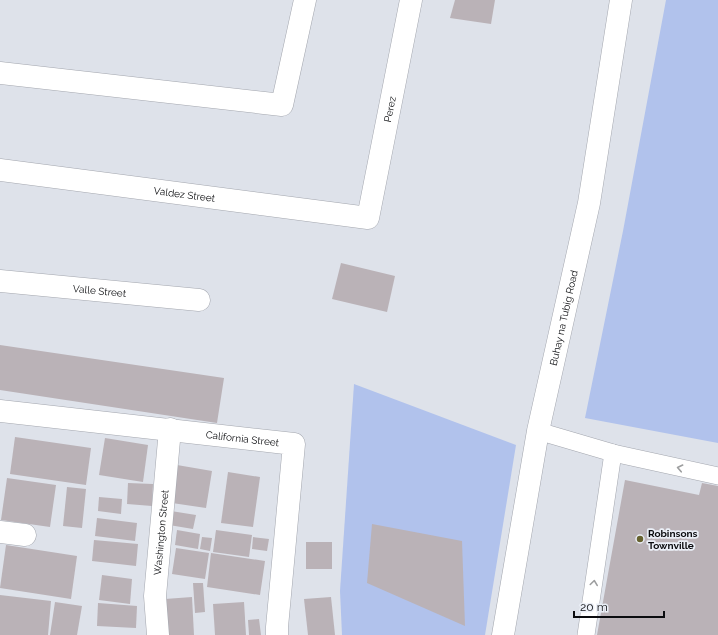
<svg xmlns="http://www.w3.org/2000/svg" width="718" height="635" viewBox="0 0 718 635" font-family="Raleway,sans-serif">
	<rect width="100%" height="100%" fill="#dee2ea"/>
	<g fill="#b1c2ec">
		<path d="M666 0H718V443L585 418 623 231Z"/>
		<path d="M354 384 516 445 485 635H342L340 591Z"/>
	</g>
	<g fill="#bab2b7">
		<path d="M455 0H495L491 24 450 18Z"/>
		<path d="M341 263 395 276 387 312 332 299Z"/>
		<path d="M0 345 224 378 217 423 0 390Z"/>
		<path d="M15 437 91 448 86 485 10 474Z"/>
		<path d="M105 438 148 445 143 482 99 475Z"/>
		<path d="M177 465 212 471 206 508 172 503Z"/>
		<path d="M228 472 260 477 253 527 221 523Z"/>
		<path d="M7 478 56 485 50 527 1 520Z"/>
		<path d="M625 480 699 495 702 483 718 486V635H597Z"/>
		<path d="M128 483 153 484 152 506 127 504Z"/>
		<path d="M67 487 86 489 82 528 63 526Z"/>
		<path d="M99 497 122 499 121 514 98 511Z"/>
		<path d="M171 511 196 515 193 529 169 525Z"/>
		<path d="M97 518 137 523 135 541 95 536Z"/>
		<path d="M372 524 462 541 465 626 367 583Z"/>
		<path d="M177 530 200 534 198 549 175 545Z"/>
		<path d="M216 530 252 535 249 557 213 552Z"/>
		<path d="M202 537 212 538 210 551 200 549Z"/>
		<path d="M253 537 269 539 267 551 252 549Z"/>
		<path d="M94 540 138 544 136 566 92 561Z"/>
		<rect x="306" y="542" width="26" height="27"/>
		<path d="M6 545 77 556 71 599 0 588Z"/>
		<path d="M176 548 209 553 205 579 172 574Z"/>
		<path d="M211 553 265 561 260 595 207 587Z"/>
		<path d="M102 575 132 579 130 604 99 600Z"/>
		<path d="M193 583H203L205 612 195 613Z"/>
		<path d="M0 595 51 601 48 635H0Z"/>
		<path d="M192 597 194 635H168L165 599Z"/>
		<path d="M331 597 335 635H308L304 599Z"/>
		<path d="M55 602 82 606 77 635H50Z"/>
		<path d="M244 602 246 635H215L213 604Z"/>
		<path d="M98 603 137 606 136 628 97 626Z"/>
		<path d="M259 619 261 635H249L248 620Z"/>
	</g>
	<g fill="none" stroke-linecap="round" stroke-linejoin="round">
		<g stroke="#a3a6ae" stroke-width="18">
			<g id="lane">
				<path d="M538 431 613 453 718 476"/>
				<path d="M586 635 613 453"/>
			</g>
		</g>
		<g stroke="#a3a6ae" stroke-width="23">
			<g id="street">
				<path d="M0 73 282 105 305 0"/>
				<path id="s1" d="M0 170 368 218 411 0"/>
				<path id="s2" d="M0 281 199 300"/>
				<path id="s3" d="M0 411 294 444 277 627V635"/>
				<path d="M0 532 25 535"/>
				<path id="s4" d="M158 635 155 596 170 429"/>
			</g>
		</g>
		<g stroke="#a3a6ae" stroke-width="23">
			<g id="secondary">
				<path id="s5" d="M503 635 538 431 589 203 621 0"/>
			</g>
		</g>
		<use href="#lane" stroke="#fff" stroke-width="17"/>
		<use href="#street" stroke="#fff" stroke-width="22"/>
		<use href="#secondary" stroke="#fff" stroke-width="22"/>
	</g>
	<defs><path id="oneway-chevron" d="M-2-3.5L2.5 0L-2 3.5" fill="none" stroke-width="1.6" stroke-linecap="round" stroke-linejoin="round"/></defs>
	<g stroke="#9d9e9f">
		<use href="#oneway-chevron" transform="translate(680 468) rotate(-168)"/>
		<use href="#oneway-chevron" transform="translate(594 583) rotate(-82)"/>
	</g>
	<circle fill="#67622f" stroke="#ebeff7" stroke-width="1.5" cx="640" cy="539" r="4"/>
	<g text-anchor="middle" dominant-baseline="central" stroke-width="3.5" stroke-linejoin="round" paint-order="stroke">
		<g font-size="10" fill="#0b0c0f" stroke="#ebeff7">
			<text stroke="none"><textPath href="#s1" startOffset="482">Perez</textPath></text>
			<text stroke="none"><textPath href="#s1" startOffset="186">Valdez Street</textPath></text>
			<text stroke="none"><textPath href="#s2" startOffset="100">Valle Street</textPath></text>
			<text stroke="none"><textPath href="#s5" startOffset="323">Buhay na Tubig Road</textPath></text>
			<text stroke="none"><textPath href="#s3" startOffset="244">California Street</textPath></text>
			<text stroke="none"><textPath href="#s4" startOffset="103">Washington Street</textPath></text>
		</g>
		<g font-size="10" font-weight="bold" fill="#0b0c0f" stroke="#ebeff7" text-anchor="start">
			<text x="648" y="533">Robinsons<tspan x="648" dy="12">Townville</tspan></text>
		</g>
	</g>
	<path d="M574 611v6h90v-6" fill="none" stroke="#0b0c0f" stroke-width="2"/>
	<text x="580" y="611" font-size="12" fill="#0b0c0f" stroke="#ebeff7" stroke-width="3" paint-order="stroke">20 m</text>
</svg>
